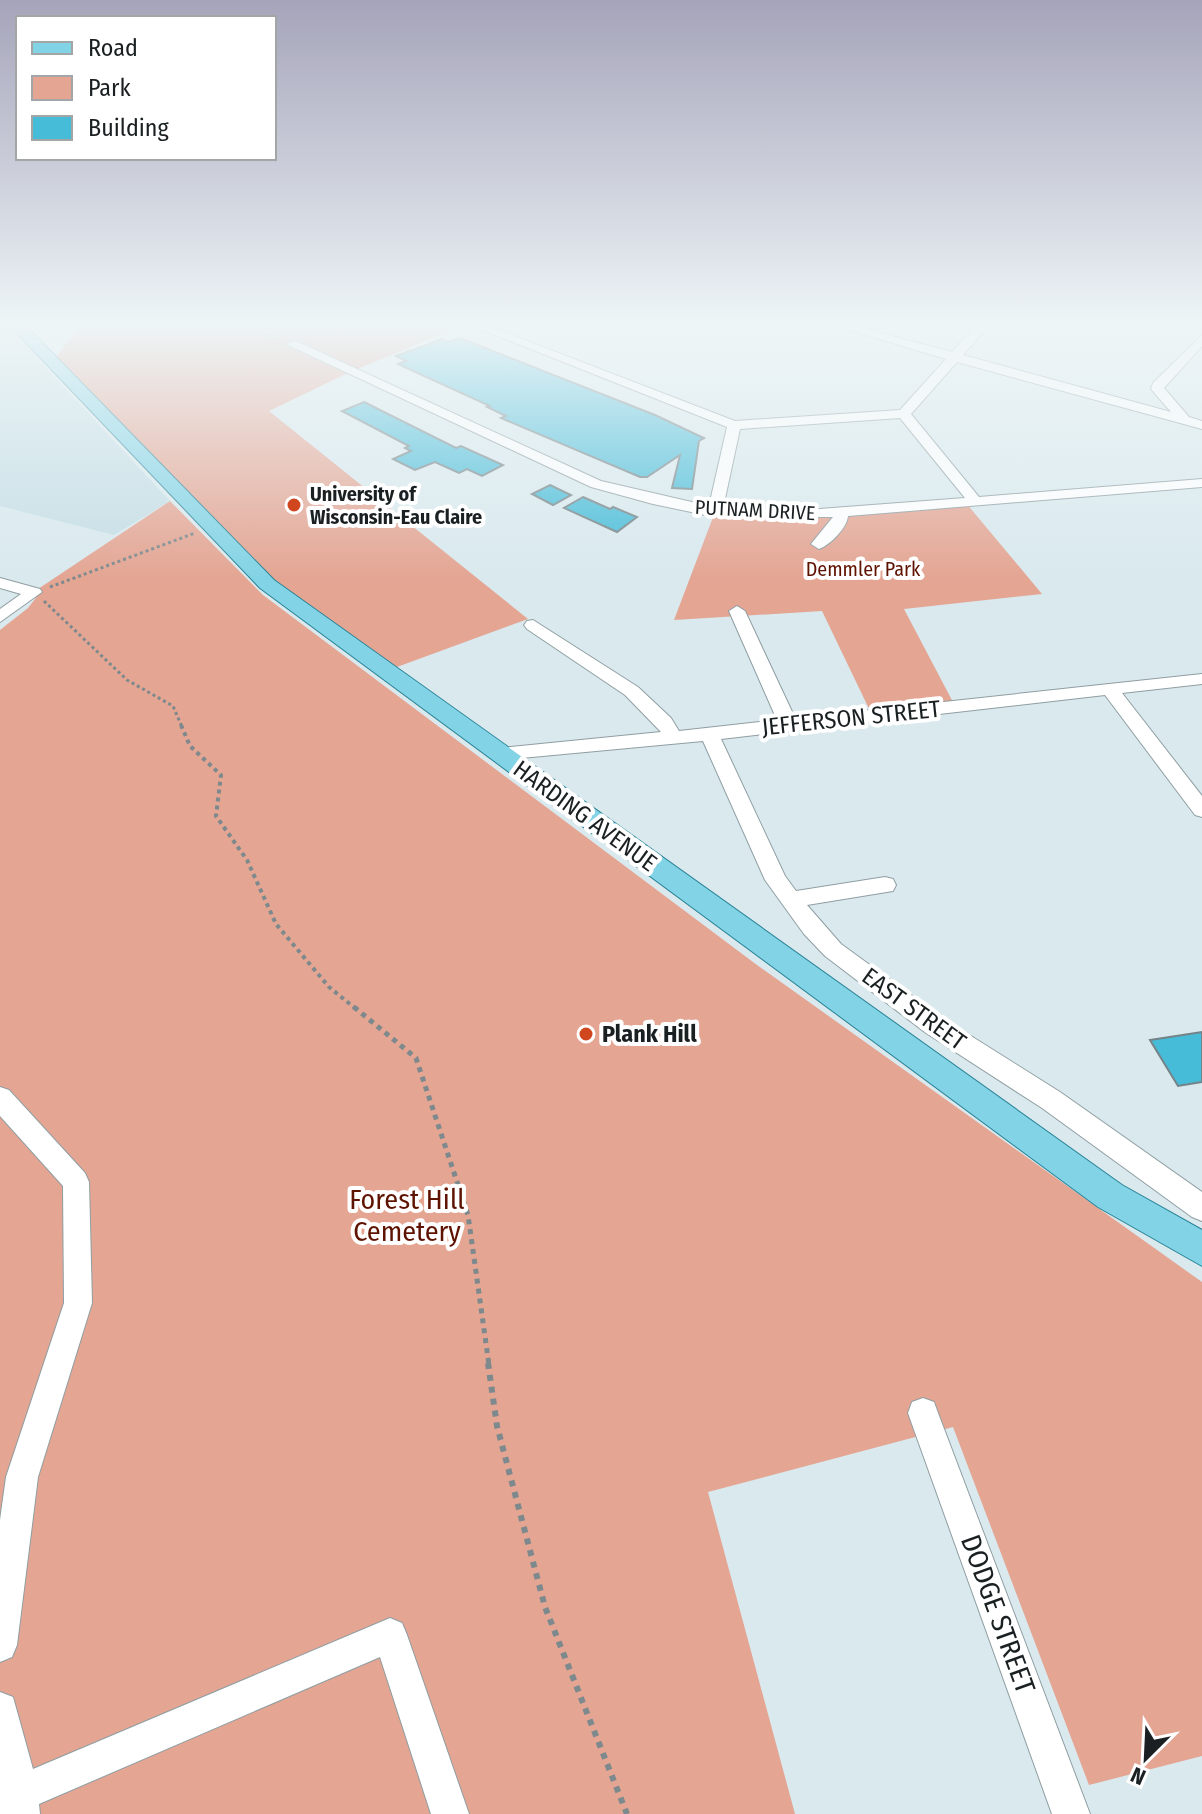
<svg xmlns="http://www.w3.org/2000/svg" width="1202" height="1814" viewBox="0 0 1202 1814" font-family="'Fira Sans Condensed',sans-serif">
	<rect width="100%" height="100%" fill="#d9e9ee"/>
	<path fill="#c5dee5" d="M0 325H6L170 501 114 535 0 506Z"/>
	<g fill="#e4a593">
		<path d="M81 325H464L350 372 269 411 528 619 386 671 267 584 53 361Z"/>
		<path d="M170 501 263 595 757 965 1202 1282V1756L1089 1785 953 1427 708 1492 795 1814H0V630L28 608 39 594 38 589Z"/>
		<path d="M966 503 1042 594 904 609 955 706 872 715 822 611 674 620 715 512 806 515Z"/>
	</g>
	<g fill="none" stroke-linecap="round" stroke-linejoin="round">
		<path stroke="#e08b74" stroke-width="4" d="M338 325 339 332"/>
	</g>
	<g fill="#47bcd8" stroke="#748387" stroke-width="2">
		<path d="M460 338 655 415 704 438 699 441 692 489 672 488 680 455 647 477H640L501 418 506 416 487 407 490 406 398 364 406 361 396 356 442 339 449 342Z"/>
		<path d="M364 402 456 448 461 446 503 465 482 476 467 469 459 473 435 462 415 470 393 459 411 451 405 448 409 446 342 411Z"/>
		<path d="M550 485 571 495 553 505 532 494Z"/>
		<path d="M583 497 610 509 613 507 637 517 617 532 564 508Z"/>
		<path d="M1202 1032V1082L1178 1086 1150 1040Z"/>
	</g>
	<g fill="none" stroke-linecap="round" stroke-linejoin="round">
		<g stroke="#8f9ea2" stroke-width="2">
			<g id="minor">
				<path d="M470 325H486L735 421 900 410 946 359 832 325H850L952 352 977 325H989L963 355 1171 412 1151 389 1153 383 1202 335V346L1164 388 1189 417 1202 421V429L957 362 911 414 979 497 1202 479V487L848 516C847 528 830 545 819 549L811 544 833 517H715L653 504 591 487 286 344 296 341 601 481 709 506 727 427ZM900 418 965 498 806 510 723 508 740 429Z"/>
				<path d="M0 578 40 589 42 592 0 622V609L21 594 0 588Z"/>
				<path d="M737 606 745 611 795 718 1202 674V684L1122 693 1202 796V817L1195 815 1105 695 721 739 785 876 796 891 885 877 893 879 896 885 893 891 807 905 841 944 944 1019 1060 1092 1202 1192V1221L1192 1217 1042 1108 926 1033 825 956 804 934 765 880 703 741 500 760 490 754 500 748 661 732 625 695 527 629 524 625 527 621 533 620 638 687 671 718 679 731 777 720 729 611Z"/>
				<path d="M0 1087 9 1090 85 1173 89 1182 92 1303 38 1477 17 1645 12 1657 0 1662V1520L6 1477 64 1303 63 1186 0 1116Z"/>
				<path d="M923 1398 934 1402 938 1413 1090 1814H1052L908 1413 912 1402Z"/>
				<path d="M390 1618 402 1623 407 1635 469 1814H431L380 1657 39 1804 40 1814H0V1692L13 1697 33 1769Z"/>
			</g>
		</g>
		<g stroke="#288295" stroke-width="2">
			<path id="major" d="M9 325H25L274 580 1122 1185 1202 1230V1266L1098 1207 260 588Z"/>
		</g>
		<path stroke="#7d898c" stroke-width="2" stroke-dasharray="2 2" stroke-linecap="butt" d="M254 325 258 331 279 339"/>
		<g stroke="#7d898c" stroke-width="3" stroke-dasharray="3 3" stroke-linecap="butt">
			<path d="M50 587 195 533"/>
			<path d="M44 601 127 680 173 706 182 727"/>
		</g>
		<path stroke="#7d898c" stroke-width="4" stroke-dasharray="4 4" stroke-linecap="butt" d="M181 725 190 746 221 775 216 816 247 860 276 924 329 987 356 1009"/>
		<path stroke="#7d898c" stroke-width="5" stroke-dasharray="5 5" stroke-linecap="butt" d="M354 1007 416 1058 468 1215 489 1365"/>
		<path stroke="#7d898c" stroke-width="6" stroke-dasharray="6 6" stroke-linecap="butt" d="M488 1363 497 1426 545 1607 627 1814"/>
		<use href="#minor" fill="#fff" fill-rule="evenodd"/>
		<use href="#major" fill="#82d3e5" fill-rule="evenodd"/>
	</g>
	<linearGradient id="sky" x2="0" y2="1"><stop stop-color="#a5a4ba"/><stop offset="0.56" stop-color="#eef5f7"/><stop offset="1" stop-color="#eef5f7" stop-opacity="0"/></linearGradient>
	<rect width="1202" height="579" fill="url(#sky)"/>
	<g fill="#d0471f" stroke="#fff" stroke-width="3">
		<circle cx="294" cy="505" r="8"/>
		<circle cx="586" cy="1034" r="8"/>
	</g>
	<g text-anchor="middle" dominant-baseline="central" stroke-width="8" stroke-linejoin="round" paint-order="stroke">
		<g font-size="20" font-weight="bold" fill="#1a2022" stroke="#fff" text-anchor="start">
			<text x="310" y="494">University of<tspan x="310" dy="23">Wisconsin-Eau Claire</tspan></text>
		</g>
		<g font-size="20" fill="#1a2022" stroke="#fff">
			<text transform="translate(755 510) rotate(3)">PUTNAM DRIVE</text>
		</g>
		<g font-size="20" fill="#5e1200" stroke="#fff">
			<text x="863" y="569">Demmler Park</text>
		</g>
		<g font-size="24" fill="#1a2022" stroke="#fff">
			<text transform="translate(851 718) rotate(-6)">JEFFERSON STREET</text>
			<text transform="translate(585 816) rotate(36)">HARDING AVENUE</text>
			<text transform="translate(914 1009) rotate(36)">EAST STREET</text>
		</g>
		<g font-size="24" font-weight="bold" fill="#1a2022" stroke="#fff" text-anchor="start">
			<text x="602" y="1034">Plank Hill</text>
		</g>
		<g font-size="28" fill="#5e1200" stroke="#fff">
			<text x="407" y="1199">Forest Hill<tspan x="407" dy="32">Cemetery</tspan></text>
		</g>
		<g font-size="28" fill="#1a2022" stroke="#fff">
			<text transform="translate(998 1614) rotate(70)">DODGE STREET</text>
		</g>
	</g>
	<rect x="16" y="16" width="260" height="144" fill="#ffffff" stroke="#a3a6a7" stroke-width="2"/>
	<rect x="32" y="42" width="40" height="12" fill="#82d3e5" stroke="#a3a6a7" stroke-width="2"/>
	<text x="88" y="56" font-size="24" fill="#1a2022">Road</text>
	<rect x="32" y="76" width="40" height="24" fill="#e4a593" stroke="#a3a6a7" stroke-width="2"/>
	<text x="88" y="96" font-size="24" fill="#1a2022">Park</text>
	<rect x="32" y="116" width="40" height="24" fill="#47bcd8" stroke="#a3a6a7" stroke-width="2"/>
	<text x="88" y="136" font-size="24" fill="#1a2022">Building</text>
	<g transform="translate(1146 1758) rotate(204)" stroke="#ffffff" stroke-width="6" paint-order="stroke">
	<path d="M0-6L14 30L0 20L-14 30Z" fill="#1a2022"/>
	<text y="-12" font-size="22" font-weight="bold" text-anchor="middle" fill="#1a2022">N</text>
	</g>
</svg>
